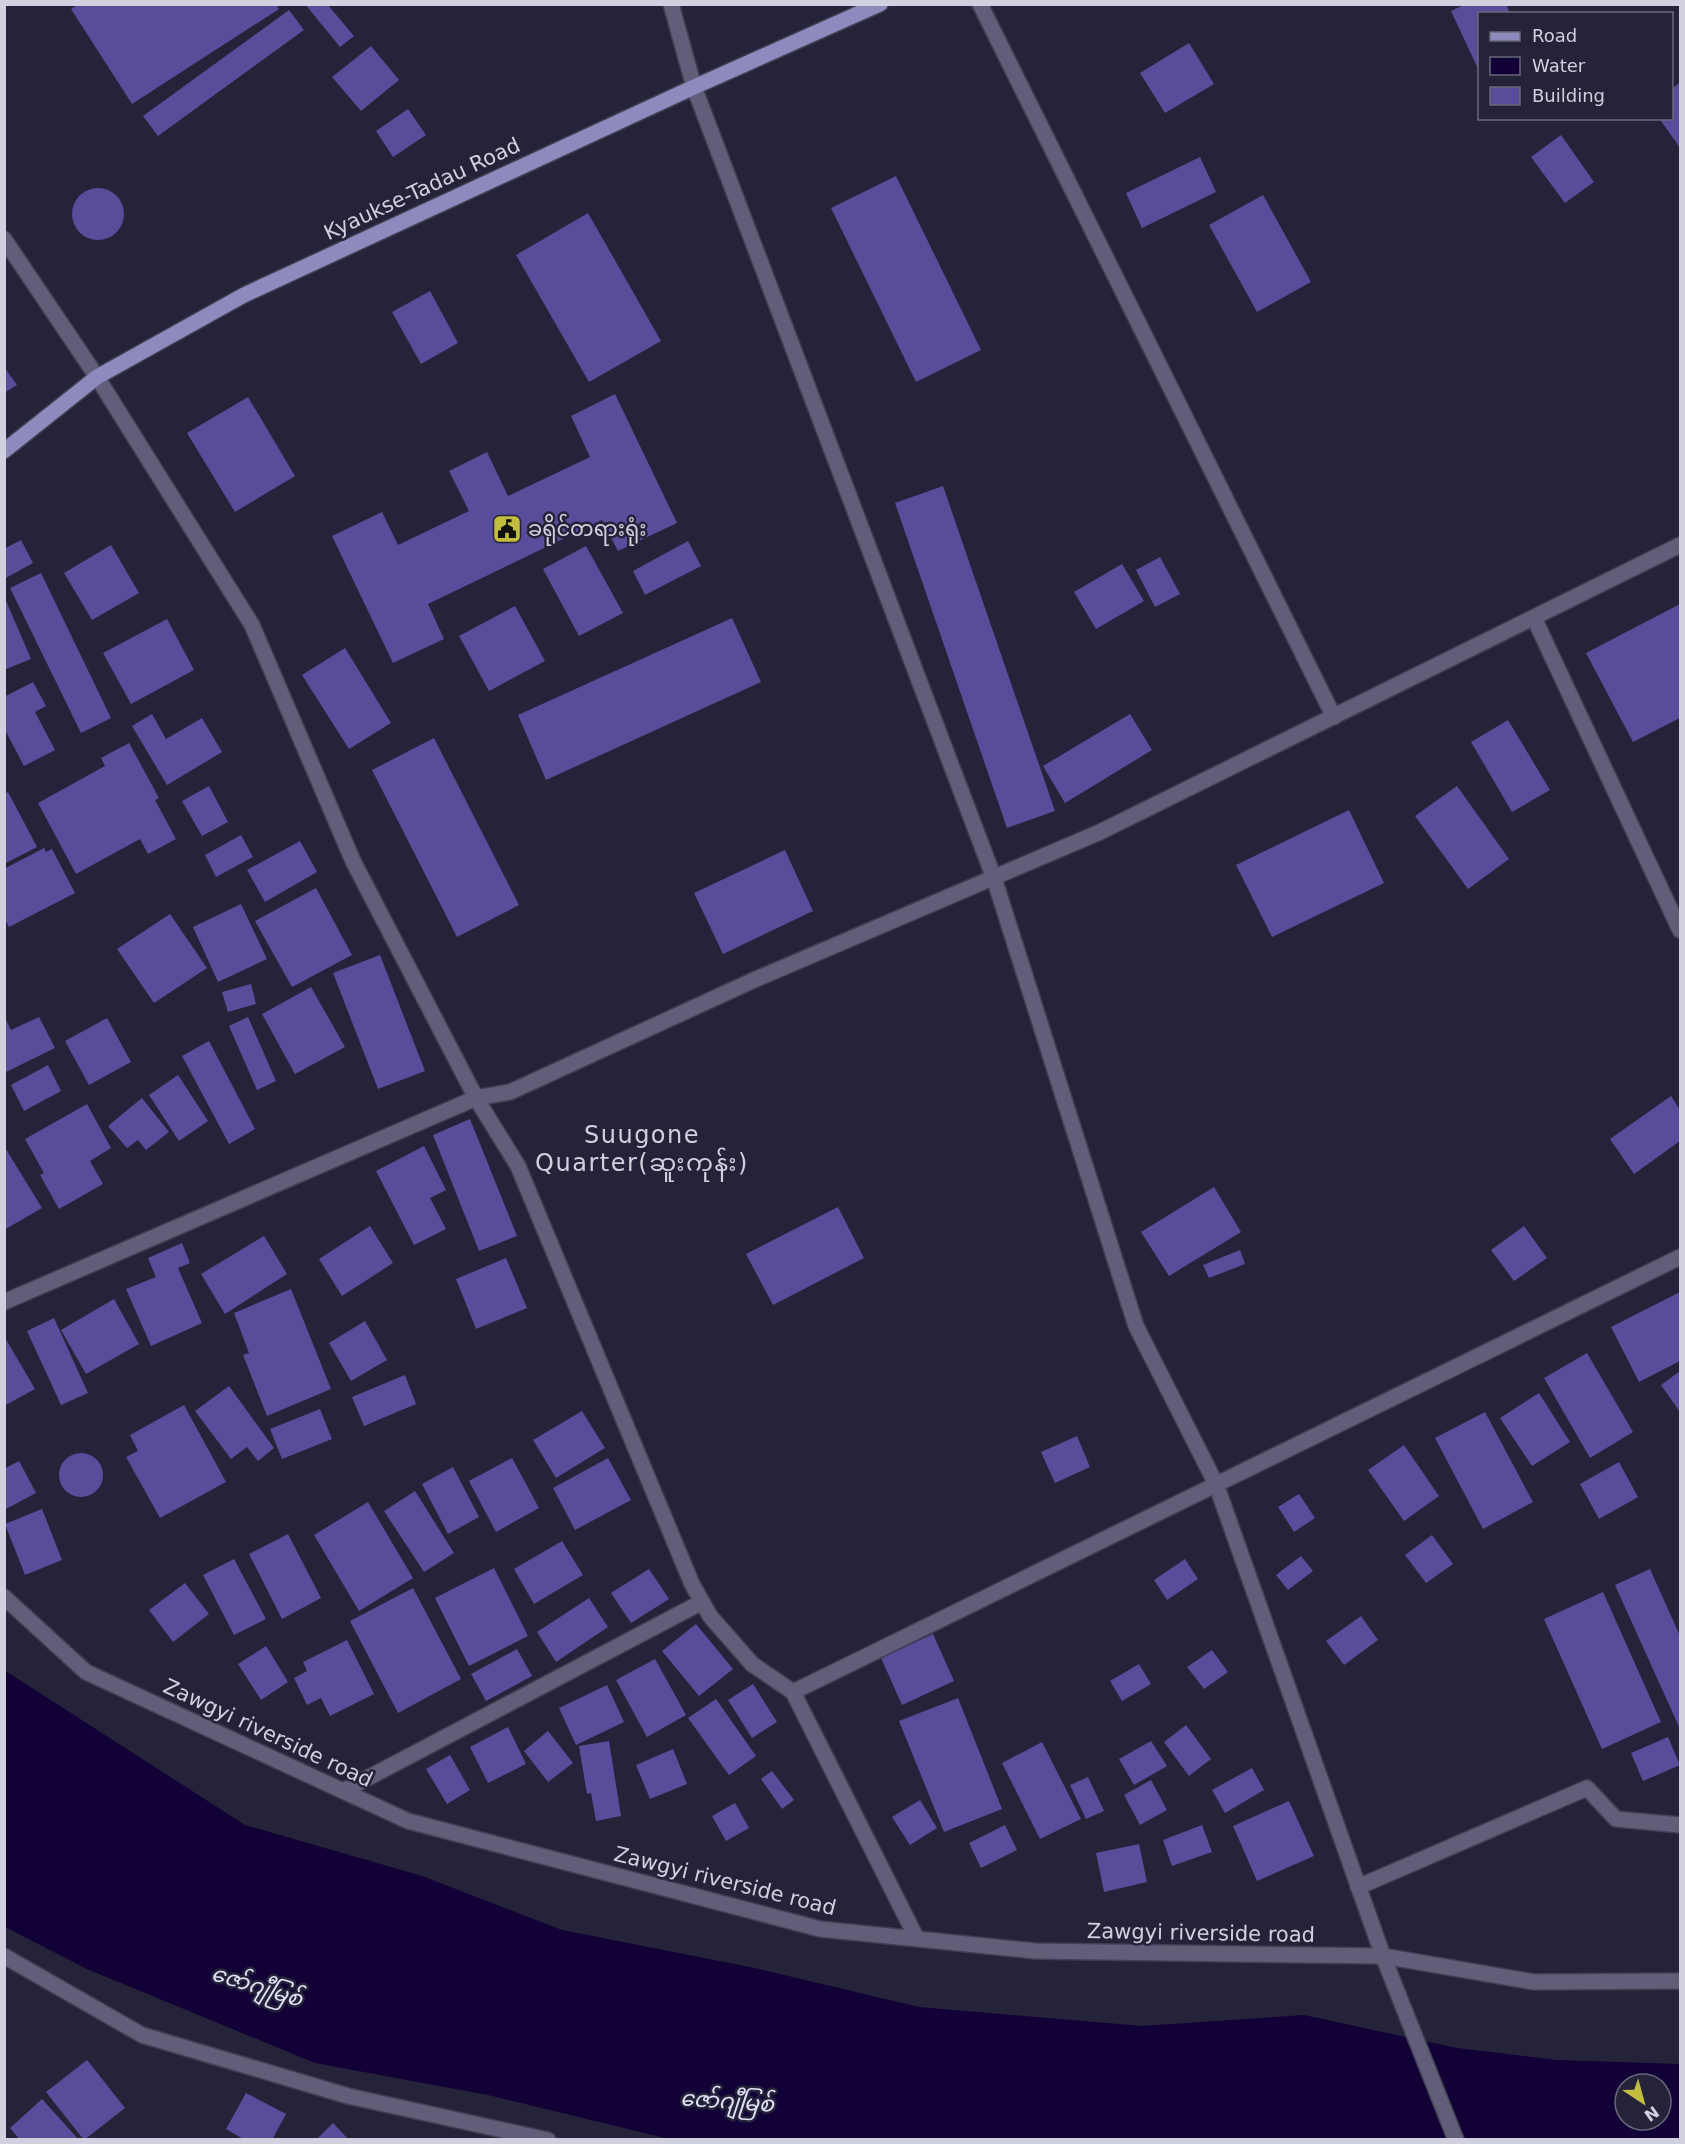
<svg xmlns="http://www.w3.org/2000/svg" width="1685" height="2144" viewBox="0 0 1685 2144" font-family="'DejaVu Sans','Noto Sans Myanmar',sans-serif">
	<rect width="100%" height="100%" fill="#252339"/>
	<path fill="#110137" fill-rule="evenodd" d="M4 1670 245 1825 422 1876 562 1930 755 1968 919 2007 1142 2026 1304 2015 1457 2048 1557 2060 1680 2064V2139L673 2140 488 2095 315 2063 87 1969 5 1927ZM1625 2084H1661V2120H1625Z"/>
	<g fill="#574d9a">
		<path d="M79 4H276L279 9 132 104 71 9Z"/>
		<path d="M305 4H327L354 36 340 47Z"/>
		<path d="M1466 4H1506L1510 14H1480V73L1451 11Z"/>
		<path d="M289 10 304 30 158 136 143 116Z"/>
		<path d="M1189 43 1214 84 1165 113 1140 73Z"/>
		<path d="M371 46 399 80 361 111 332 77Z"/>
		<path d="M1680 82V148L1659 118H1672V89Z"/>
		<path d="M408 109 426 135 393 157 376 131Z"/>
		<path d="M1561 135 1594 182 1565 203 1531 157Z"/>
		<path d="M1200 157 1216 192 1142 228 1126 193Z"/>
		<path d="M896 176 981 350 916 382 831 208Z"/>
		<circle cx="98" cy="214" r="26"/>
		<path d="M1263 195 1311 282 1257 312 1209 225Z"/>
		<path d="M588 213 661 341 589 382 516 255Z"/>
		<path d="M430 291 458 343 421 364 392 312Z"/>
		<path d="M4 367 17 385 4 393Z"/>
		<path d="M615 394 677 523 618 551 602 520 428 604 444 639 393 663 332 536 382 512 398 545 469 511 449 471 487 452 508 496 590 457 571 416Z"/>
		<path d="M248 397 295 476 235 512 187 433Z"/>
		<path d="M943 486 1055 811 1007 828 895 503Z"/>
		<path d="M21 540 33 563 4 579V549Z"/>
		<path d="M688 541 701 566 645 595 633 571Z"/>
		<path d="M111 545 139 593 92 620 64 573Z"/>
		<path d="M586 546 623 613 579 636 543 569Z"/>
		<path d="M1160 557 1180 594 1155 607 1136 570Z"/>
		<path d="M1122 564 1144 601 1096 629 1074 592Z"/>
		<path d="M41 573 111 718 81 733 10 588Z"/>
		<path d="M4 596 31 659 4 670Z"/>
		<path d="M1680 604V718L1633 742 1586 653Z"/>
		<path d="M515 606 545 661 489 691 459 636Z"/>
		<path d="M732 618 761 682 546 780 518 715Z"/>
		<path d="M167 619 194 670 131 704 103 653Z"/>
		<path d="M345 648 391 723 349 749 302 675Z"/>
		<path d="M33 682 46 706 35 712 55 750 24 766 4 728V697Z"/>
		<path d="M152 714 166 739 202 718 222 752 167 785 132 726Z"/>
		<path d="M1130 714 1152 750 1065 803 1043 766Z"/>
		<path d="M1508 720 1550 790 1512 812 1471 742Z"/>
		<path d="M434 738 519 905 457 937 372 770Z"/>
		<path d="M129 743 159 798 155 800 176 839 148 854 140 839 76 874 38 803 105 766 101 758Z"/>
		<path d="M209 786 228 822 202 836 182 801Z"/>
		<path d="M1457 786 1509 859 1468 889 1415 816Z"/>
		<path d="M8 792 37 847 4 864V794Z"/>
		<path d="M1349 810 1384 883 1272 937 1236 865Z"/>
		<path d="M241 835 253 857 216 877 205 855Z"/>
		<path d="M300 841 317 872 265 902 247 870Z"/>
		<path d="M44 848 46 852 52 849 75 893 9 927 4 917V869Z"/>
		<path d="M785 850 813 911 723 954 694 893Z"/>
		<path d="M316 888 352 955 292 987 255 921Z"/>
		<path d="M241 904 267 959 218 982 193 927Z"/>
		<path d="M170 914 207 968 154 1003 117 949Z"/>
		<path d="M380 955 425 1071 378 1089 333 973Z"/>
		<path d="M251 984 256 1004 228 1012 222 992Z"/>
		<path d="M311 987 345 1047 295 1074 262 1014Z"/>
		<path d="M4 1016 11 1030 39 1017 55 1048 4 1073Z"/>
		<path d="M248 1017 276 1081 257 1090 229 1026Z"/>
		<path d="M107 1018 131 1062 89 1085 65 1041Z"/>
		<path d="M209 1041 255 1129 229 1144 182 1056Z"/>
		<path d="M48 1065 61 1091 24 1111 11 1085Z"/>
		<path d="M178 1075 208 1121 179 1141 149 1095Z"/>
		<path d="M1671 1096 1680 1110V1141L1634 1174 1610 1139Z"/>
		<path d="M142 1098 169 1132 146 1150 138 1140 127 1148 108 1126Z"/>
		<path d="M87 1104 111 1148 90 1161 103 1184 59 1209 40 1175 44 1173 25 1139Z"/>
		<path d="M470 1119 517 1236 479 1251 433 1135Z"/>
		<path d="M4 1146 42 1208 4 1230Z"/>
		<path d="M424 1146 446 1190 430 1198 446 1229 414 1245 376 1171Z"/>
		<path d="M1214 1187 1241 1232 1169 1276 1141 1232Z"/>
		<path d="M838 1207 864 1258 773 1305 746 1254Z"/>
		<path d="M370 1226 393 1263 342 1296 319 1259Z"/>
		<path d="M1524 1226 1547 1258 1514 1281 1491 1250Z"/>
		<path d="M264 1236 287 1274 225 1314 201 1274Z"/>
		<path d="M182 1243 190 1263 178 1268 202 1323 151 1346 126 1289 156 1277 148 1258Z"/>
		<path d="M1240 1250 1245 1264 1209 1278 1203 1265Z"/>
		<path d="M506 1258 527 1308 476 1329 456 1279Z"/>
		<path d="M291 1289 331 1389 267 1416 243 1355 249 1353 234 1313Z"/>
		<path d="M1680 1292V1361L1639 1382 1611 1327Z"/>
		<path d="M114 1299 139 1344 86 1374 61 1330Z"/>
		<path d="M54 1318 88 1393 61 1405 27 1331Z"/>
		<path d="M365 1321 387 1360 351 1381 329 1343Z"/>
		<path d="M4 1336 35 1389 4 1406Z"/>
		<path d="M1587 1353 1633 1432 1590 1458 1544 1378Z"/>
		<path d="M1680 1371V1412L1661 1385Z"/>
		<path d="M405 1375 416 1404 364 1426 352 1397Z"/>
		<path d="M229 1386 274 1448 258 1461 247 1447 231 1459 195 1411Z"/>
		<path d="M1539 1393 1570 1442 1532 1466 1500 1418Z"/>
		<path d="M184 1405 226 1482 160 1518 126 1457 138 1451 130 1435Z"/>
		<path d="M320 1409 332 1439 282 1459 270 1429Z"/>
		<path d="M582 1411 605 1448 556 1478 533 1440Z"/>
		<path d="M1485 1412 1533 1502 1483 1529 1435 1438Z"/>
		<path d="M1077 1436 1090 1467 1055 1483 1041 1452Z"/>
		<path d="M1404 1445 1439 1496 1404 1521 1368 1470Z"/>
		<circle cx="81" cy="1475" r="22"/>
		<path d="M512 1458 539 1508 496 1532 469 1481Z"/>
		<path d="M608 1458 631 1500 575 1530 553 1488Z"/>
		<path d="M19 1461 36 1493 4 1510V1469Z"/>
		<path d="M1619 1462 1638 1497 1599 1519 1580 1484Z"/>
		<path d="M453 1467 479 1517 448 1534 422 1484Z"/>
		<path d="M415 1491 454 1553 424 1572 384 1511Z"/>
		<path d="M1299 1494 1315 1518 1294 1532 1278 1507Z"/>
		<path d="M368 1502 413 1578 359 1611 314 1535Z"/>
		<path d="M42 1509 62 1560 25 1575 5 1524Z"/>
		<path d="M288 1534 321 1598 282 1619 249 1554Z"/>
		<path d="M1432 1535 1453 1564 1426 1583 1405 1555Z"/>
		<path d="M562 1541 583 1575 534 1604 514 1569Z"/>
		<path d="M1301 1556 1313 1571 1288 1590 1276 1575Z"/>
		<path d="M234 1559 266 1619 234 1635 203 1575Z"/>
		<path d="M1185 1559 1198 1579 1167 1600 1154 1580Z"/>
		<path d="M494 1568 528 1636 469 1666 435 1598Z"/>
		<path d="M649 1569 669 1599 631 1623 611 1593Z"/>
		<path d="M1650 1569 1680 1636V1729L1615 1585Z"/>
		<path d="M185 1583 209 1614 173 1642 149 1610Z"/>
		<path d="M413 1588 461 1679 398 1713 350 1621Z"/>
		<path d="M1603 1592 1661 1722 1602 1749 1544 1619Z"/>
		<path d="M589 1598 608 1627 556 1662 537 1632Z"/>
		<path d="M1361 1616 1378 1640 1344 1665 1326 1641Z"/>
		<path d="M696 1624 733 1669 699 1696 662 1651Z"/>
		<path d="M933 1634 954 1681 902 1705 881 1658Z"/>
		<path d="M347 1640 374 1694 330 1716 321 1698 307 1705 294 1678 307 1671 303 1662Z"/>
		<path d="M266 1646 288 1682 261 1700 238 1664Z"/>
		<path d="M517 1649 532 1676 486 1701 471 1674Z"/>
		<path d="M1212 1650 1228 1672 1204 1689 1187 1667Z"/>
		<path d="M655 1659 686 1715 647 1737 616 1680Z"/>
		<path d="M1139 1664 1151 1684 1122 1701 1110 1681Z"/>
		<path d="M753 1684 777 1722 752 1738 728 1700Z"/>
		<path d="M607 1685 624 1722 576 1745 559 1708Z"/>
		<path d="M958 1698 1002 1809 944 1832 899 1721Z"/>
		<path d="M716 1699 756 1756 729 1775 688 1718Z"/>
		<path d="M1186 1725 1211 1759 1189 1776 1164 1742Z"/>
		<path d="M508 1727 526 1764 488 1783 470 1747Z"/>
		<path d="M548 1731 573 1763 548 1782 524 1751Z"/>
		<path d="M1668 1737 1680 1765 1643 1781 1631 1753Z"/>
		<path d="M609 1741 621 1816 596 1821 591 1793 587 1794 579 1746Z"/>
		<path d="M1151 1741 1167 1766 1134 1785 1119 1759Z"/>
		<path d="M1042 1742 1081 1819 1040 1839 1002 1763Z"/>
		<path d="M673 1749 687 1784 650 1799 636 1765Z"/>
		<path d="M450 1755 470 1790 447 1804 426 1769Z"/>
		<path d="M1252 1768 1264 1790 1225 1813 1212 1790Z"/>
		<path d="M772 1771 794 1800 782 1809 761 1779Z"/>
		<path d="M1088 1777 1104 1811 1086 1819 1070 1785Z"/>
		<path d="M1151 1780 1167 1810 1140 1825 1124 1795Z"/>
		<path d="M920 1800 937 1828 910 1845 892 1817Z"/>
		<path d="M1289 1801 1314 1856 1257 1881 1233 1826Z"/>
		<path d="M735 1803 749 1828 726 1841 712 1816Z"/>
		<path d="M1005 1825 1017 1850 981 1868 969 1843Z"/>
		<path d="M1202 1825 1212 1852 1172 1866 1163 1840Z"/>
		<path d="M1139 1844 1147 1882 1104 1892 1096 1853Z"/>
		<path d="M87 2060 125 2108 84 2140 46 2092Z"/>
		<path d="M246 2093 286 2114 272 2140H245L226 2129Z"/>
		<path d="M42 2099 79 2140H20L10 2128Z"/>
		<path d="M333 2123 349 2140H316Z"/>
	</g>
	<g fill="none" stroke-linecap="round" stroke-linejoin="round">
		<g stroke="#403f52" stroke-width="18">
			<g id="minor">
				<path d="M671 4 694 87 994 878 1136 1326 1216 1484 1383 1956 1456 2140"/>
				<path d="M980 4 1334 717"/>
				<path d="M4 239 97 377 252 625 353 861 476 1098 510 1092 754 980 1100 832 1680 545"/>
				<path d="M1534 618 1680 930"/>
				<path d="M4 1302 476 1098 518 1166 692 1584 710 1616 752 1664 793 1692"/>
				<path d="M4 1597 86 1672 408 1821 820 1929 1035 1951 1383 1956 1534 1982 1680 1981"/>
				<path d="M343 1791 702 1602"/>
				<path d="M1358 1887 1587 1788 1616 1819 1680 1825"/>
				<path d="M917 1939 793 1692 1680 1257"/>
				<path d="M4 1956 142 2035 348 2096 548 2140"/>
			</g>
		</g>
		<g stroke="#403f52" stroke-width="18">
			<path id="major" d="M4 451 97 377 244 295 694 87 880 4"/>
		</g>
		<use href="#minor" stroke="#605e78" stroke-width="15"/>
		<use href="#major" stroke="#8e8abe" stroke-width="15"/>
	</g>
	<defs>
		<g id="civic-square" transform="scale(1.5)"><rect x="-9" y="-9" width="18" height="18" rx="4" fill="#c2bd3f" stroke="#252339"/><path d="M-.6-6.5H3V-4.5H.6V-3L4-1V1h2V6H-6V1h2V-1L-.6-3ZM-1.2 2.5V6h2.4V2.5Z" fill="#111"/></g>
	</defs>
	<g fill-rule="evenodd">
		<use href="#civic-square" x="507" y="529"/>
	</g>
	<g text-anchor="middle" dominant-baseline="central" stroke-width="5" stroke-linejoin="round" paint-order="stroke">
		<g font-size="21" fill="#d0d0df" stroke="#252339">
			<text transform="translate(422 189) rotate(-25)">Kyaukse-Tadau Road</text>
			<text transform="translate(268 1733) rotate(25)">Zawgyi riverside road</text>
			<text transform="translate(725 1881) rotate(14)">Zawgyi riverside road</text>
			<text transform="translate(1201 1933) rotate(1)">Zawgyi riverside road</text>
		</g>
		<g font-size="21" fill="#d0d0df" stroke="#252339" text-anchor="start">
			<text x="528" y="529">ခရိုင်တရားရုံး</text>
		</g>
		<g font-size="22" font-style="italic" fill="#e0e0f6" stroke="#252339">
			<text transform="translate(257 1986) rotate(17)">ဇော်ဂျီမြစ်</text>
			<text transform="translate(727 2101) rotate(4)">ဇော်ဂျီမြစ်</text>
		</g>
		<g font-size="24" letter-spacing="1.5" fill="#d0d0df" stroke="#252339">
			<text x="642" y="1135">Suugone<tspan x="642" dy="28">Quarter(ဆူးကုန်း)</tspan></text>
		</g>
	</g>
	<rect width="1685" height="2144" fill="none" stroke="#d0d0df" stroke-width="12"/>
	<rect x="1478" y="12" width="195" height="108" fill="#252339" stroke="#69687b" stroke-width="1.5"/>
	<rect x="1490" y="32" width="30" height="9" fill="#8e8abe" stroke="#69687b" stroke-width="1.5"/>
	<text x="1532" y="42" font-size="18" fill="#d0d0df">Road</text>
	<rect x="1490" y="57" width="30" height="18" fill="#110137" stroke="#69687b" stroke-width="1.5"/>
	<text x="1532" y="72" font-size="18" fill="#d0d0df">Water</text>
	<rect x="1490" y="87" width="30" height="18" fill="#574d9a" stroke="#69687b" stroke-width="1.5"/>
	<text x="1532" y="102" font-size="18" fill="#d0d0df">Building</text>
	<g transform="translate(1643 2102) rotate(144)"><circle r="28" fill="#252339" stroke="#69687b" stroke-width="1.5"/>
	<path d="M0-4.5L10 22L0 15L-10 22Z" fill="#c2bd3f"/>
	<text y="-9" font-size="16" font-weight="bold" text-anchor="middle" fill="#d0d0df">N</text>
	</g>
</svg>
